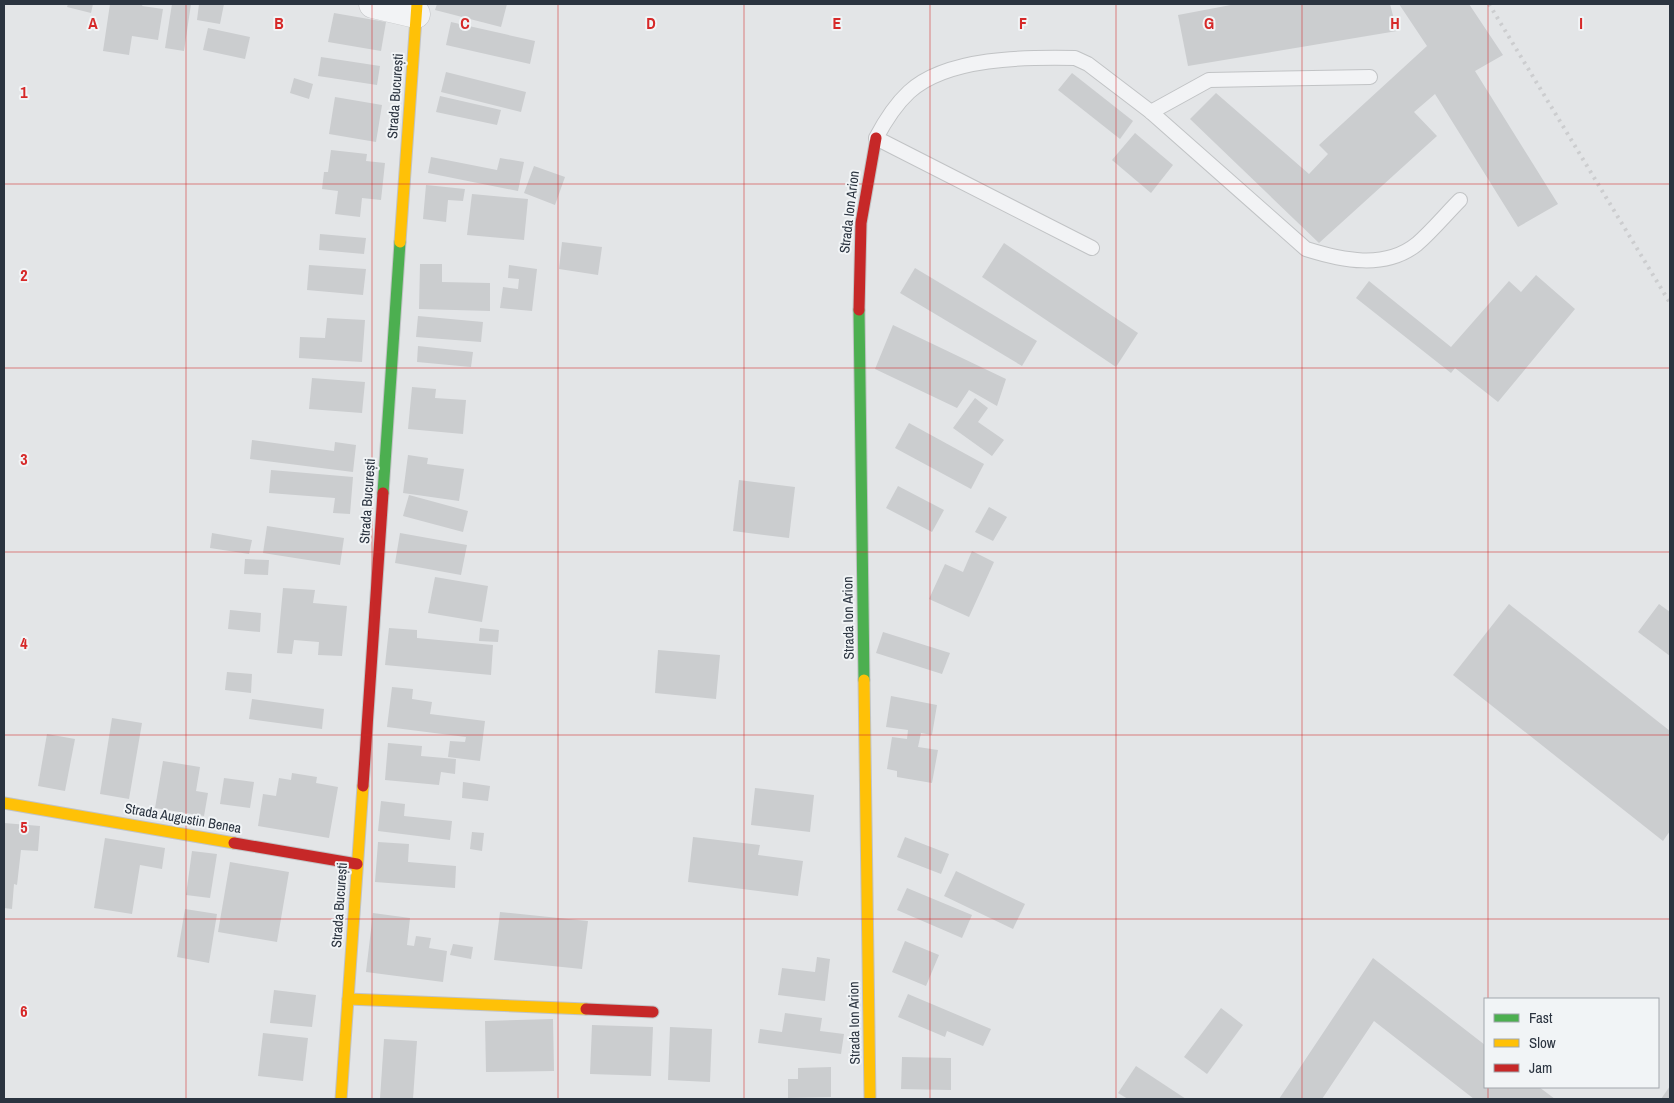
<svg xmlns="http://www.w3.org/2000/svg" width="1674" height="1103" viewBox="0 0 1674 1103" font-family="'Archivo Narrow',sans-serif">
	<rect width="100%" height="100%" fill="#e3e5e7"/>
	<g fill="#cbcdcf">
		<path d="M68 4H93L91 13 67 7Z"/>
		<path d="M110 4H143L142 6 163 9 158 40 132 36 129 55 103 51Z"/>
		<path d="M172 4H191L184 51 165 48Z"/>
		<path d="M199 4H224L220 24 197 20Z"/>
		<path d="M437 4H507L501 27 435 10Z"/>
		<path d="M1236 4H1390L1397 31 1188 66 1178 15Z"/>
		<path d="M1399 4H1469L1503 55 1475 71 1558 204 1518 227 1435 94 1414 112 1437 136 1319 243 1190 119 1216 93 1309 174 1328 154 1319 145 1427 46Z"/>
		<path d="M334 13 386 22 381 51 328 42Z"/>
		<path d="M451 22 535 41 530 64 446 45Z"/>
		<path d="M208 28 250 37 245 59 203 50Z"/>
		<path d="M321 57 380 66 377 85 318 76Z"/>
		<path d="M446 72 526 92 521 112 441 92Z"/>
		<path d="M1072 73 1133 121 1120 139 1058 90Z"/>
		<path d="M294 78 313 84 309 99 290 93Z"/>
		<path d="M440 96 501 110 497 125 436 112Z"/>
		<path d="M335 97 382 105 376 142 329 134Z"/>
		<path d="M1135 133 1173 165 1151 193 1112 160Z"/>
		<path d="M331 150 367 154 366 161 385 163 381 200 362 198 360 217 335 214 338 191 322 189 324 172H328Z"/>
		<path d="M431 157 497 170 500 158 524 162 518 191 428 173Z"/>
		<path d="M534 166 565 177 555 205 524 193Z"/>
		<path d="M426 185 465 189 463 201 448 200 446 222 423 219Z"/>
		<path d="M472 194 528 199 524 240 467 235Z"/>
		<path d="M320 234 366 238 364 254 319 250Z"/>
		<path d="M562 242 602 247 598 275 559 269Z"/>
		<path d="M1004 243 1138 333 1116 367 982 277Z"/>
		<path d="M420 264H442V282L490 283V311L419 309Z"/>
		<path d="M309 265 366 269 363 295 307 290Z"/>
		<path d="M509 265 537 269 532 311 500 308 503 287 518 289 519 279 508 278Z"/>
		<path d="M915 268 1037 341 1022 366 900 293Z"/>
		<path d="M1536 275 1575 309 1498 402 1455 368 1451 373 1356 298 1369 281 1451 347 1509 281 1521 292Z"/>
		<path d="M418 316 483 322 481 342 416 337Z"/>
		<path d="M327 318 365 320 362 362 299 358 300 337 325 338Z"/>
		<path d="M893 325 1006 379 997 406 969 390 957 408 875 369Z"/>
		<path d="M418 346 473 352 471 367 417 362Z"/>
		<path d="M312 378 365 382 362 413 309 409Z"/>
		<path d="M412 387 436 389 435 398 466 400 463 434 408 429Z"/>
		<path d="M975 398 988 408 978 422 1004 440 992 456 953 428Z"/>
		<path d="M909 423 984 464 971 489 895 448Z"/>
		<path d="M252 440 334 451 335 442 356 445 353 472 250 459Z"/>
		<path d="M408 455 428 458 427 464 464 469 459 501 403 493Z"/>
		<path d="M271 470 353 477 350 514 333 513 335 498 269 493Z"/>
		<path d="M739 480 795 487 789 538 733 531Z"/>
		<path d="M898 486 944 510 932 532 886 508Z"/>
		<path d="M409 495 468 511 463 532 403 516Z"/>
		<path d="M989 507 1007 517 993 541 975 532Z"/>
		<path d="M267 526 344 538 340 565 263 553Z"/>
		<path d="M212 533 252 540 249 554 210 548Z"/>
		<path d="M400 533 467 545 461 575 395 563Z"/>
		<path d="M972 551 994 562 969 617 929 599 945 564 963 572Z"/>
		<path d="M245 559 269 560 268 575 244 574Z"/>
		<path d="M435 577 488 586 482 622 428 613Z"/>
		<path d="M283 588 315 590 313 603 347 606 342 656 318 655 319 642 294 640 292 654 277 653Z"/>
		<path d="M1509 604 1670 731V831L1663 841 1453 675Z"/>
		<path d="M1659 604 1670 612V656L1638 632Z"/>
		<path d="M230 610 261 613 260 632 228 629Z"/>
		<path d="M389 628 417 630V638L493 645 491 675 385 665Z"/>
		<path d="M480 628 499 630 498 642 479 641Z"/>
		<path d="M883 632 950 653 942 674 876 653Z"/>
		<path d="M658 650 720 655 716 699 655 693Z"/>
		<path d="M227 672 252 674 251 693 225 690Z"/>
		<path d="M392 687 413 689 412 699 432 702 430 714 485 721 480 761 448 757 450 741 465 742 466 737 387 727Z"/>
		<path d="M891 696 937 705 932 735 921 733 918 747 938 750 932 783 897 777V771L887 769 892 737 907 739 908 730 886 727Z"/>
		<path d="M252 699 324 709 322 729 249 719Z"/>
		<path d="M112 718 142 723 129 799 100 794Z"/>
		<path d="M47 734 75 739 65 791 38 786Z"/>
		<path d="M388 743 422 746 421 756 456 759 455 774 441 772 439 785 385 780Z"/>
		<path d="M163 761 200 767 196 791 208 793 204 816 155 808Z"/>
		<path d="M292 773 317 777 316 783 338 787 329 838 258 826 263 794 276 796 279 778 291 780Z"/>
		<path d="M224 778 254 782 250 808 220 804Z"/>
		<path d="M463 782 490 786 488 801 462 798Z"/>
		<path d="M755 788 814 795 810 832 751 825Z"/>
		<path d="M381 801 405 804 404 816 452 821 450 840 378 831Z"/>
		<path d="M4 823 40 826 38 851 21 850 17 885 14 884 12 909 4 908Z"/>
		<path d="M472 832 484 833 482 851 470 849Z"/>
		<path d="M693 837 760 845 758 855 803 861 798 896 688 882Z"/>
		<path d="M905 837 949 854 941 874 897 857Z"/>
		<path d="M105 838 165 848 162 869 140 865 132 914 94 908Z"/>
		<path d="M378 842 409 844 408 862 456 866 455 888 375 882Z"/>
		<path d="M192 851 217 854 210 898 186 895Z"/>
		<path d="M230 862 289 872 277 942 218 932Z"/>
		<path d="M956 871 1025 904 1013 929 944 896Z"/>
		<path d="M907 888 972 915 962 938 897 910Z"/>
		<path d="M185 909 217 914 209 963 177 957Z"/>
		<path d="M500 912 588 921 582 969 494 960Z"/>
		<path d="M373 913 410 918 407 945 414 946 416 936 431 938 429 948 447 951 443 982 366 972Z"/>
		<path d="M905 941 939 955 926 986 892 972Z"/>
		<path d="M453 944 473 947 471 959 450 955Z"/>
		<path d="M817 957 830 959 825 1001 778 995 782 968 815 972Z"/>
		<path d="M1373 958 1485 1045V1087H1539L1555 1099H1474L1374 1021 1322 1099H1279Z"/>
		<path d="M274 990 316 995 312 1027 270 1023Z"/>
		<path d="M908 994 991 1029 983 1046 947 1031 945 1037 898 1017Z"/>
		<path d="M1221 1008 1243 1025 1207 1074 1184 1057Z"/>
		<path d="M785 1013 822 1018 820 1031 844 1034 841 1054 758 1043 760 1029 782 1032Z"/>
		<path d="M553 1019 554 1071 486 1072 485 1021Z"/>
		<path d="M592 1025 653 1027 651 1076 590 1074Z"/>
		<path d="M670 1027 712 1029 710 1082 668 1080Z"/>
		<path d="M263 1033 308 1038 303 1081 258 1076Z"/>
		<path d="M384 1039 417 1041 413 1099H380Z"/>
		<path d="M902 1057 951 1058V1090L901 1089Z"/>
		<path d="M1136 1066 1186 1099H1128L1118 1093Z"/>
		<path d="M831 1067V1097L788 1098V1079H798V1068Z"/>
		<path d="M1670 1086V1099H1661Z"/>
	</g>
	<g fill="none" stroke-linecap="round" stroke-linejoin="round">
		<g stroke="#c1c3c5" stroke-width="16">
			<g id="lane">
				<path d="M1151 112 1209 80 1370 77"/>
				<path d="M1092 248 876 138C885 121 895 105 909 92 947 57 1026 57 1075 58L1088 64 1151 112 1306 249C1341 260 1385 270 1417 244 1432 231 1446 214 1460 200"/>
			</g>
		</g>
		<g stroke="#c1c3c5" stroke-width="29">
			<path id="street" d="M373 4 416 14"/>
		</g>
		<g stroke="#c1c3c5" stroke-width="13">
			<g id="fast">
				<path d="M859 310 864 680"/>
				<path d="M383 493 400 242"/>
			</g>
		</g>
		<g stroke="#c1c3c5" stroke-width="13">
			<g id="slow">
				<path d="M400 242 417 4"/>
				<path d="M864 680 870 1099"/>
				<path d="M4 803 234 843"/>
				<path d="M348 999 586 1009"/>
				<path d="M341 1099 363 786"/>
			</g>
		</g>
		<g stroke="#c1c3c5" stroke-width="13">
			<g id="jam">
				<path d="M859 310 861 223 876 138"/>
				<path d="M363 786 383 493"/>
				<path d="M234 843 357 864"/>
				<path d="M586 1009 653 1012"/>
			</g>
		</g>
		<use href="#lane" stroke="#f2f3f5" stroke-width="14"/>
		<use href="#street" stroke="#f2f3f5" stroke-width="28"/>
		<use href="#fast" stroke="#4caf50" stroke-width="11"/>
		<use href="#slow" stroke="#ffc107" stroke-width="11"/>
		<use href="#jam" stroke="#c62828" stroke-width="11"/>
		<path stroke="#cccdcf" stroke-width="4" stroke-dasharray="2.5 5" stroke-linecap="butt" d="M1489 4 1670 303"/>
	</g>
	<path fill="none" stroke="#d62828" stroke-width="1" stroke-opacity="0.55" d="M186 4V1099M372 4V1099M558 4V1099M744 4V1099M930 4V1099M1116 4V1099M1302 4V1099M1488 4V999M4 184H1670M4 368H1670M4 552H1670M4 735H1670M4 919H1670M1488 1087V1099"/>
	<g text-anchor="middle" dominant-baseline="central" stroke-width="4" stroke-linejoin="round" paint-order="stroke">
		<g font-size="14" fill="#2b3440" stroke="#f1f4f6">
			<text transform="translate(395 96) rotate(-86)">Strada București</text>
			<text transform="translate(849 212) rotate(-83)">Strada Ion Arion</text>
			<text transform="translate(367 501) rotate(-86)">Strada București</text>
			<text transform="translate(848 618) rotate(-91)">Strada Ion Arion</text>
			<text transform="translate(183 818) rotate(10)">Strada Augustin Benea</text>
			<text transform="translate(339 905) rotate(-86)">Strada București</text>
			<text transform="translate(854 1023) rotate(-91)">Strada Ion Arion</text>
		</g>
	</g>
	<g font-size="16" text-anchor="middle" font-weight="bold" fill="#d62828" stroke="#f1f4f6" stroke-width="4" stroke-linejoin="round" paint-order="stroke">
		<text x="93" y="29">A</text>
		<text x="279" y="29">B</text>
		<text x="465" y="29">C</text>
		<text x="651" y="29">D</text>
		<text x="837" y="29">E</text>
		<text x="1023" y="29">F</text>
		<text x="1209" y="29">G</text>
		<text x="1395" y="29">H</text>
		<text x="1581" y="29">I</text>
		<text x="24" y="98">1</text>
		<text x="24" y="281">2</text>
		<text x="24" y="465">3</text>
		<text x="24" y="649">4</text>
		<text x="24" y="833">5</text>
		<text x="24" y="1017">6</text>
	</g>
	<rect width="1674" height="1103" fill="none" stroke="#2b3440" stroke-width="10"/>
	<rect x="1484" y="998" width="175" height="90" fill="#f1f4f6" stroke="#a2a7ad"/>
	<rect x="1494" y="1014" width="25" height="8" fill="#4caf50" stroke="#a2a7ad"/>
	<text x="1529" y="1023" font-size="15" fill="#2b3440">Fast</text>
	<rect x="1494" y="1039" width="25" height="8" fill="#ffc107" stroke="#a2a7ad"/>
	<text x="1529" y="1048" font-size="15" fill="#2b3440">Slow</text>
	<rect x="1494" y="1064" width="25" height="8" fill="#c62828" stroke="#a2a7ad"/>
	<text x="1529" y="1073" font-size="15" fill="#2b3440">Jam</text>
</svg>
